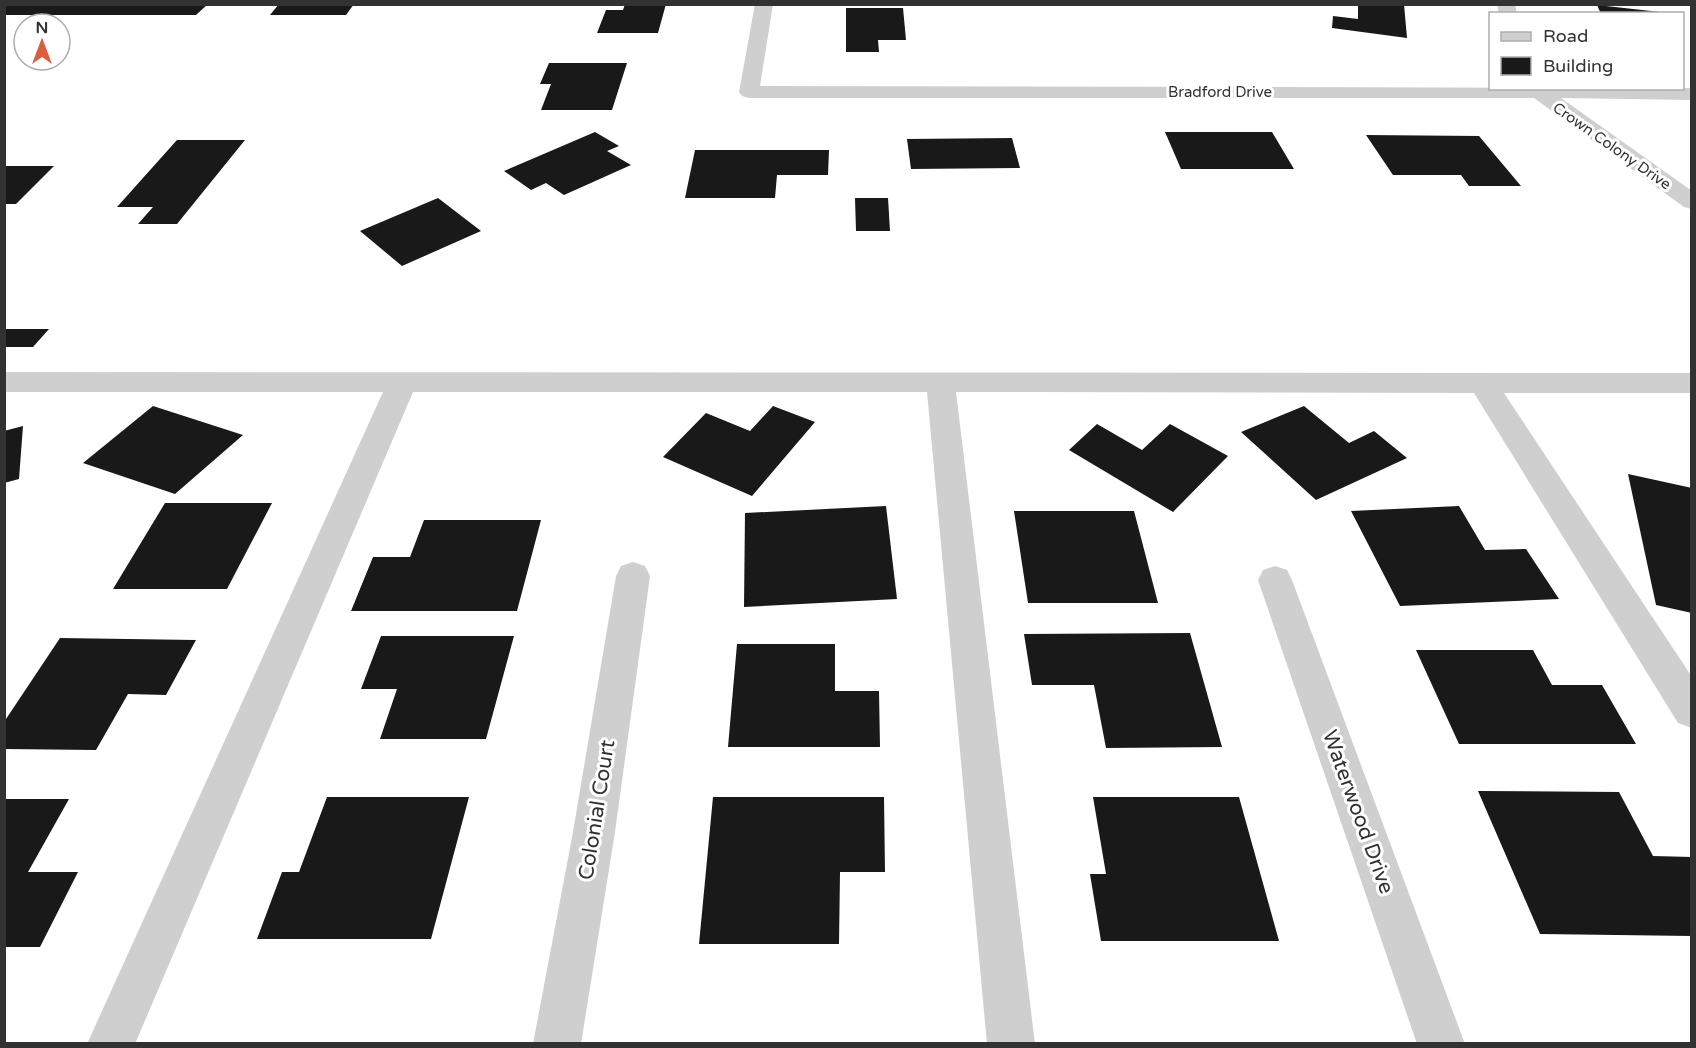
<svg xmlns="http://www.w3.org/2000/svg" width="1696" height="1048" viewBox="0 0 1696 1048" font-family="'Varela Round',sans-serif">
	<rect width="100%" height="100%" fill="#fff"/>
	<g fill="#191919">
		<path d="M4 4H208L196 15H4Z"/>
		<path d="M279 4H354L346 15H270Z"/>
		<path d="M625 4H666L658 33H597L606 10H623Z"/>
		<path d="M1358 4H1404L1407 38 1332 28 1333 16 1358 19Z"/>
		<path d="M1597 5 1660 12V14H1601Z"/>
		<path d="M846 8H903L906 40H878L879 52H846Z"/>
		<path d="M549 63H627L612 110H541L551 84H540Z"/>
		<path d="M595 132 619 146 607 151 631 165 564 195 546 183 531 190 504 171Z"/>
		<path d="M1165 132H1272L1294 169H1181Z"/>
		<path d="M1366 135 1479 136 1521 186H1469L1461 175H1393Z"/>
		<path d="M1012 138 1020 168 911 169 907 139Z"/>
		<path d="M177 140H245L177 224H138L153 207H117Z"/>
		<path d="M695 150H829L828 175H777L775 198H685Z"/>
		<path d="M4 166H54L16 204H4Z"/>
		<path d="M438 198 481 231 402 266 360 231Z"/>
		<path d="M855 198H888L890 231H856Z"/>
		<path d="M4 329H49L33 347H4Z"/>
		<path d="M153 406 243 435 175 494 83 463Z"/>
		<path d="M773 406 815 422 752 496 663 457 706 413 750 431Z"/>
		<path d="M1304 406 1349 443 1374 431 1407 458 1316 500 1241 432Z"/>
		<path d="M1097 424 1142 450 1170 424 1228 456 1173 512 1069 450Z"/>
		<path d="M23 426 19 479 4 483V431Z"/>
		<path d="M1628 474 1692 488V613L1656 605Z"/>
		<path d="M165 503H272L227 589H113Z"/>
		<path d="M886 506 897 599 744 607 745 513Z"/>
		<path d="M1459 506 1485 550 1526 549 1559 599 1400 606 1351 511Z"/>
		<path d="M1014 511H1134L1158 603H1028Z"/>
		<path d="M424 520H541L517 611H351L373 557H410Z"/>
		<path d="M1190 633 1222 747 1106 748 1094 685H1032L1024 634Z"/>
		<path d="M381 636H514L486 739H380L397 689H361Z"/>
		<path d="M60 638 196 640 166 695 128 694 96 750 4 749V722Z"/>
		<path d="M737 644H835V691H879L880 747H728Z"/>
		<path d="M1416 650H1533L1552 685H1602L1636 744H1459Z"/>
		<path d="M1478 791 1619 792 1653 856 1692 857V936L1540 934Z"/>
		<path d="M327 797H469L431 939H257L282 872H299Z"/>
		<path d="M713 797H884L885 872H840L839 944H699Z"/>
		<path d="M1093 797H1239L1279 941H1101L1090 874H1106Z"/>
		<path d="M4 799H69L28 872H78L40 947H4Z"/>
	</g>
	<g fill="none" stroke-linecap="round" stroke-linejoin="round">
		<g fill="#cfcfcf" fill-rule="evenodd">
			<path d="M755 4H773L760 86 1692 88V100L1561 98 1692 191V209L1684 207 1534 98H749L742 96 739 92Z"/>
			<path d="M1497 4H1515L1517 14H1499Z"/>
			<path d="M4 372 1692 373V393H1504L1692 677V728L1678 723 1474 393 956 392 1035 1044H987L927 392H413L135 1044H87L383 392H4Z"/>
			<path d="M633 562 645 566 650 576 615 832 581 1044H533L573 832 616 576 621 566Z"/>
			<path d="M1275 566 1287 570 1292 580 1465 1044H1417L1258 580 1263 570Z"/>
		</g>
	</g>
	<g text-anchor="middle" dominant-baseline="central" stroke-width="6" stroke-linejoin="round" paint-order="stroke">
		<g font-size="15" fill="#323232" stroke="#fff">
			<text x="1220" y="92">Bradford Drive</text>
			<text transform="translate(1612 146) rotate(35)">Crown Colony Drive</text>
		</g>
		<g font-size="21" fill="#323232" stroke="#fff">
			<text transform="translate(597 810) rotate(-81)">Colonial Court</text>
			<text transform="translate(1358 812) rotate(70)">Waterwood Drive</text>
		</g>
	</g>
	<rect width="1696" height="1048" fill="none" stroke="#323232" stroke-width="12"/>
	<rect x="1489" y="12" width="195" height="78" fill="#ffffff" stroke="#adadad" stroke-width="1.5"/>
	<rect x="1501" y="32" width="30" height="9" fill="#cfcfcf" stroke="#adadad" stroke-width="1.5"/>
	<text x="1543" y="42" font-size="18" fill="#323232">Road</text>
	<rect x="1501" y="57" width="30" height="18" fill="#191919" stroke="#adadad" stroke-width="1.5"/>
	<text x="1543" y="72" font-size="18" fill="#323232">Building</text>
	<g transform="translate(42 42)"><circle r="28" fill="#ffffff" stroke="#adadad" stroke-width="1.5"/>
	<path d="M0-4.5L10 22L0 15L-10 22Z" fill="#df5d3f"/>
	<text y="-9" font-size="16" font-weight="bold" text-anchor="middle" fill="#323232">N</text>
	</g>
</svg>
